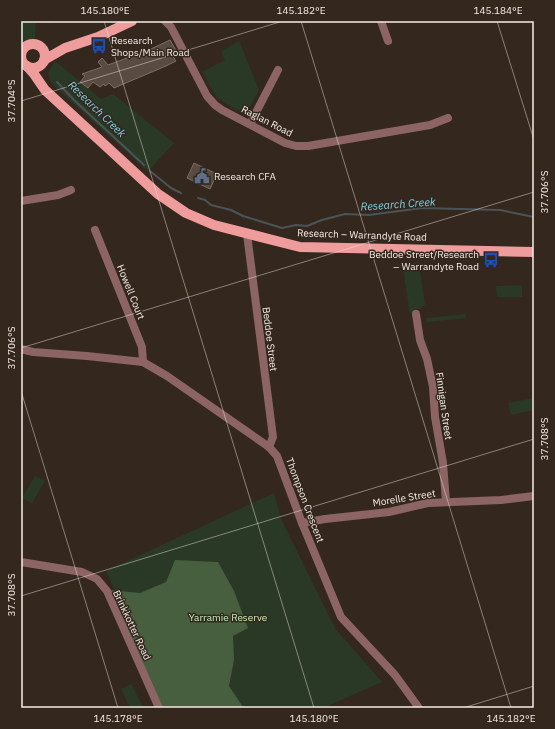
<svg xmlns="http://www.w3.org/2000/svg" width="555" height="729" viewBox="0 0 555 729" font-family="'IBM Plex Sans',sans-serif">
	<rect width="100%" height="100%" fill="#34271e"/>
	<g fill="#2a3925">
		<path d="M21 21 36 22 35 41H29L21 46Z"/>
		<path d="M239 41 259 90 248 110 240 112 217 98 202 72 225 60 221 51Z"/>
		<path d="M55 61 101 99 113 94 174 143 148 171 52 84 48 73Z"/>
		<path d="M421 262 419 265 425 305 410 314 403 268 399 265Z"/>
		<path d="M522 285V297H497L496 286Z"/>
		<path d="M466 314V318L427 322V318Z"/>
		<path d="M533 398 534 410 511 415 508 403Z"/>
		<path d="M35 476 45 481 32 503 22 498Z"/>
		<path d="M274 493 281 519 335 628 382 682 323 708H169L106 571Z"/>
		<path d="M131 684 143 707 130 708 121 689Z"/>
	</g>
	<path fill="#475e3f" d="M175 560 218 562 234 591 248 628 233 636 234 660 229 686 243 707 242 708H163L110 590 140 593 166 582Z"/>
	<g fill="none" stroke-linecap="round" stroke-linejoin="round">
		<g stroke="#4a5456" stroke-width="2">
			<path d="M50 22V21"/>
			<path d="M57 82 74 100 144 165"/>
			<path d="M150 171 171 188 181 193"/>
			<path d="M198 198 205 200 211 205 231 210 243 216 282 228 296 225 307 226 322 220 345 214 369 215 422 208 500 210 534 217"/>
		</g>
	</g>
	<g fill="#5a4b42" stroke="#7c6c63">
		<path d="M170 40 177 52 172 55 176 61 166 66 114 88 109 83 105 86 104 84 100 87 93 82 88 88 80 82 85 76 82 74 102 67 98 62 102 58 108 65 151 49Z"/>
		<path d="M194 163 217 174 210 189 187 178Z"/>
	</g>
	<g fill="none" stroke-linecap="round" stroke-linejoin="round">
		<g stroke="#8c6463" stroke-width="8">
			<path d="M165 21 171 27 207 96 215 105 222 110 285 143 296 146H308L430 125 448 118"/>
			<path d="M381 21 388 41"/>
			<path d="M250 124 278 70"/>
			<path d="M21 201 58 195 71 190"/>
			<path d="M95 230 142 347 143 362"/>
			<path d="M247 234 273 437 269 447"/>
			<path d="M416 314 420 340 427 359 433 387 435 417 443 463 446 502"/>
			<path d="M21 349 33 352 87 356 143 362 167 376 269 447 277 456 302 523 341 617 395 675 419 708"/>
			<path d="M302 523 325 519 389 512 428 503 501 500 534 496"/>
			<path d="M21 562 82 572 97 579 107 591 159 708"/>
		</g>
		<g stroke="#ee9c9c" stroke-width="10">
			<circle cx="33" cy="56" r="12"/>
			<path d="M44 60 65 48 98 37 132 21"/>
			<path d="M27 66 34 74 45 90 158 194 186 213 214 225 300 247 534 252"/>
		</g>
	</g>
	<path fill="none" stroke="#f6ede8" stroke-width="1" stroke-opacity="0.45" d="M104 21 314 708M301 21 511 708M497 21 534 140M21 101 283 21M21 348 534 192M21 391 118 708M21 596 534 439M463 708 534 686"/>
	<defs>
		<g id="bus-bare" transform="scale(1.2)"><path d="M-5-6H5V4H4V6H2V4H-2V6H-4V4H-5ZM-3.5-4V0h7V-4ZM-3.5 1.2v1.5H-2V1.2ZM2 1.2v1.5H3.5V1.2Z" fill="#1a4fb4" stroke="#34271e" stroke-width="2.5" paint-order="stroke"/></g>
		<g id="civic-bare" transform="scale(1.2)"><path d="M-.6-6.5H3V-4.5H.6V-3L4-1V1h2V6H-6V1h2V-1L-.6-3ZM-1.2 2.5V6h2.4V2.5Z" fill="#5c6f8a" stroke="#34271e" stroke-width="2.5" paint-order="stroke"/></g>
	</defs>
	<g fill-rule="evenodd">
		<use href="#bus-bare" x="99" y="46"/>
		<use href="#civic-bare" x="202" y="176"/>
		<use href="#bus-bare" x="491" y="260"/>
	</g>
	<g text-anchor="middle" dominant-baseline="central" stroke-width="3" stroke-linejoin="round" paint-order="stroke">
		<g font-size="10" fill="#f6ede8" stroke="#34271e" text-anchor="start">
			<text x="111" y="40">Research<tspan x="111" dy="12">Shops/Main Road</tspan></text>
			<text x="214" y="176">Research CFA</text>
			<text x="479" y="254" text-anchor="end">Beddoe Street/Research<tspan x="479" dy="12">– Warrandyte Road</tspan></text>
		</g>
		<g font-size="10" fill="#f6ede8" stroke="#34271e">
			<text transform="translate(267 121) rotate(27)">Raglan Road</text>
			<text transform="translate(362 235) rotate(2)">Research – Warrandyte Road</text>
			<text transform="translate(131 292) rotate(68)">Howell Court</text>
			<text transform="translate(270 339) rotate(83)">Beddoe Street</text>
			<text transform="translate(444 406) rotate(82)">Finnigan Street</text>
			<text transform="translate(404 498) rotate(-9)">Morelle Street</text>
			<text transform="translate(305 500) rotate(69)">Thompson Crescent</text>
			<text transform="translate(132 625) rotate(65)">Brinkkotter Road</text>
		</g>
		<g font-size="10" fill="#c7f1b9" stroke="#34271e">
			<text x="228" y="617">Yarramie Reserve</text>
		</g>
		<g font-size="11" font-style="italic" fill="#7dd1e4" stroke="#34271e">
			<text transform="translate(97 109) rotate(44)">Research Creek</text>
			<text transform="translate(398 204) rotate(-4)">Research Creek</text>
		</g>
	</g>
	<rect width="555" height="729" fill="none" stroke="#34271e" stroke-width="44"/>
	<rect x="22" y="22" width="511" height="685" fill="none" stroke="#f6ede8" stroke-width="1.5"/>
	<g font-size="10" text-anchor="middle" fill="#f6ede8">
		<text x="105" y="14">145.180°E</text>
		<text x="301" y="14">145.182°E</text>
		<text x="498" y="14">145.184°E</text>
		<text transform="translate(11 101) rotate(-90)" y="4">37.704°S</text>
		<text transform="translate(544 192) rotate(-90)" y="4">37.706°S</text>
		<text transform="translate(11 348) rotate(-90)" y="4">37.706°S</text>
		<text transform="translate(544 439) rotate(-90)" y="4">37.708°S</text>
		<text transform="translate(11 595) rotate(-90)" y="4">37.708°S</text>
		<text x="118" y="722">145.178°E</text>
		<text x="314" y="722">145.180°E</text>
		<text x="511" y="722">145.182°E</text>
	</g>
</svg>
